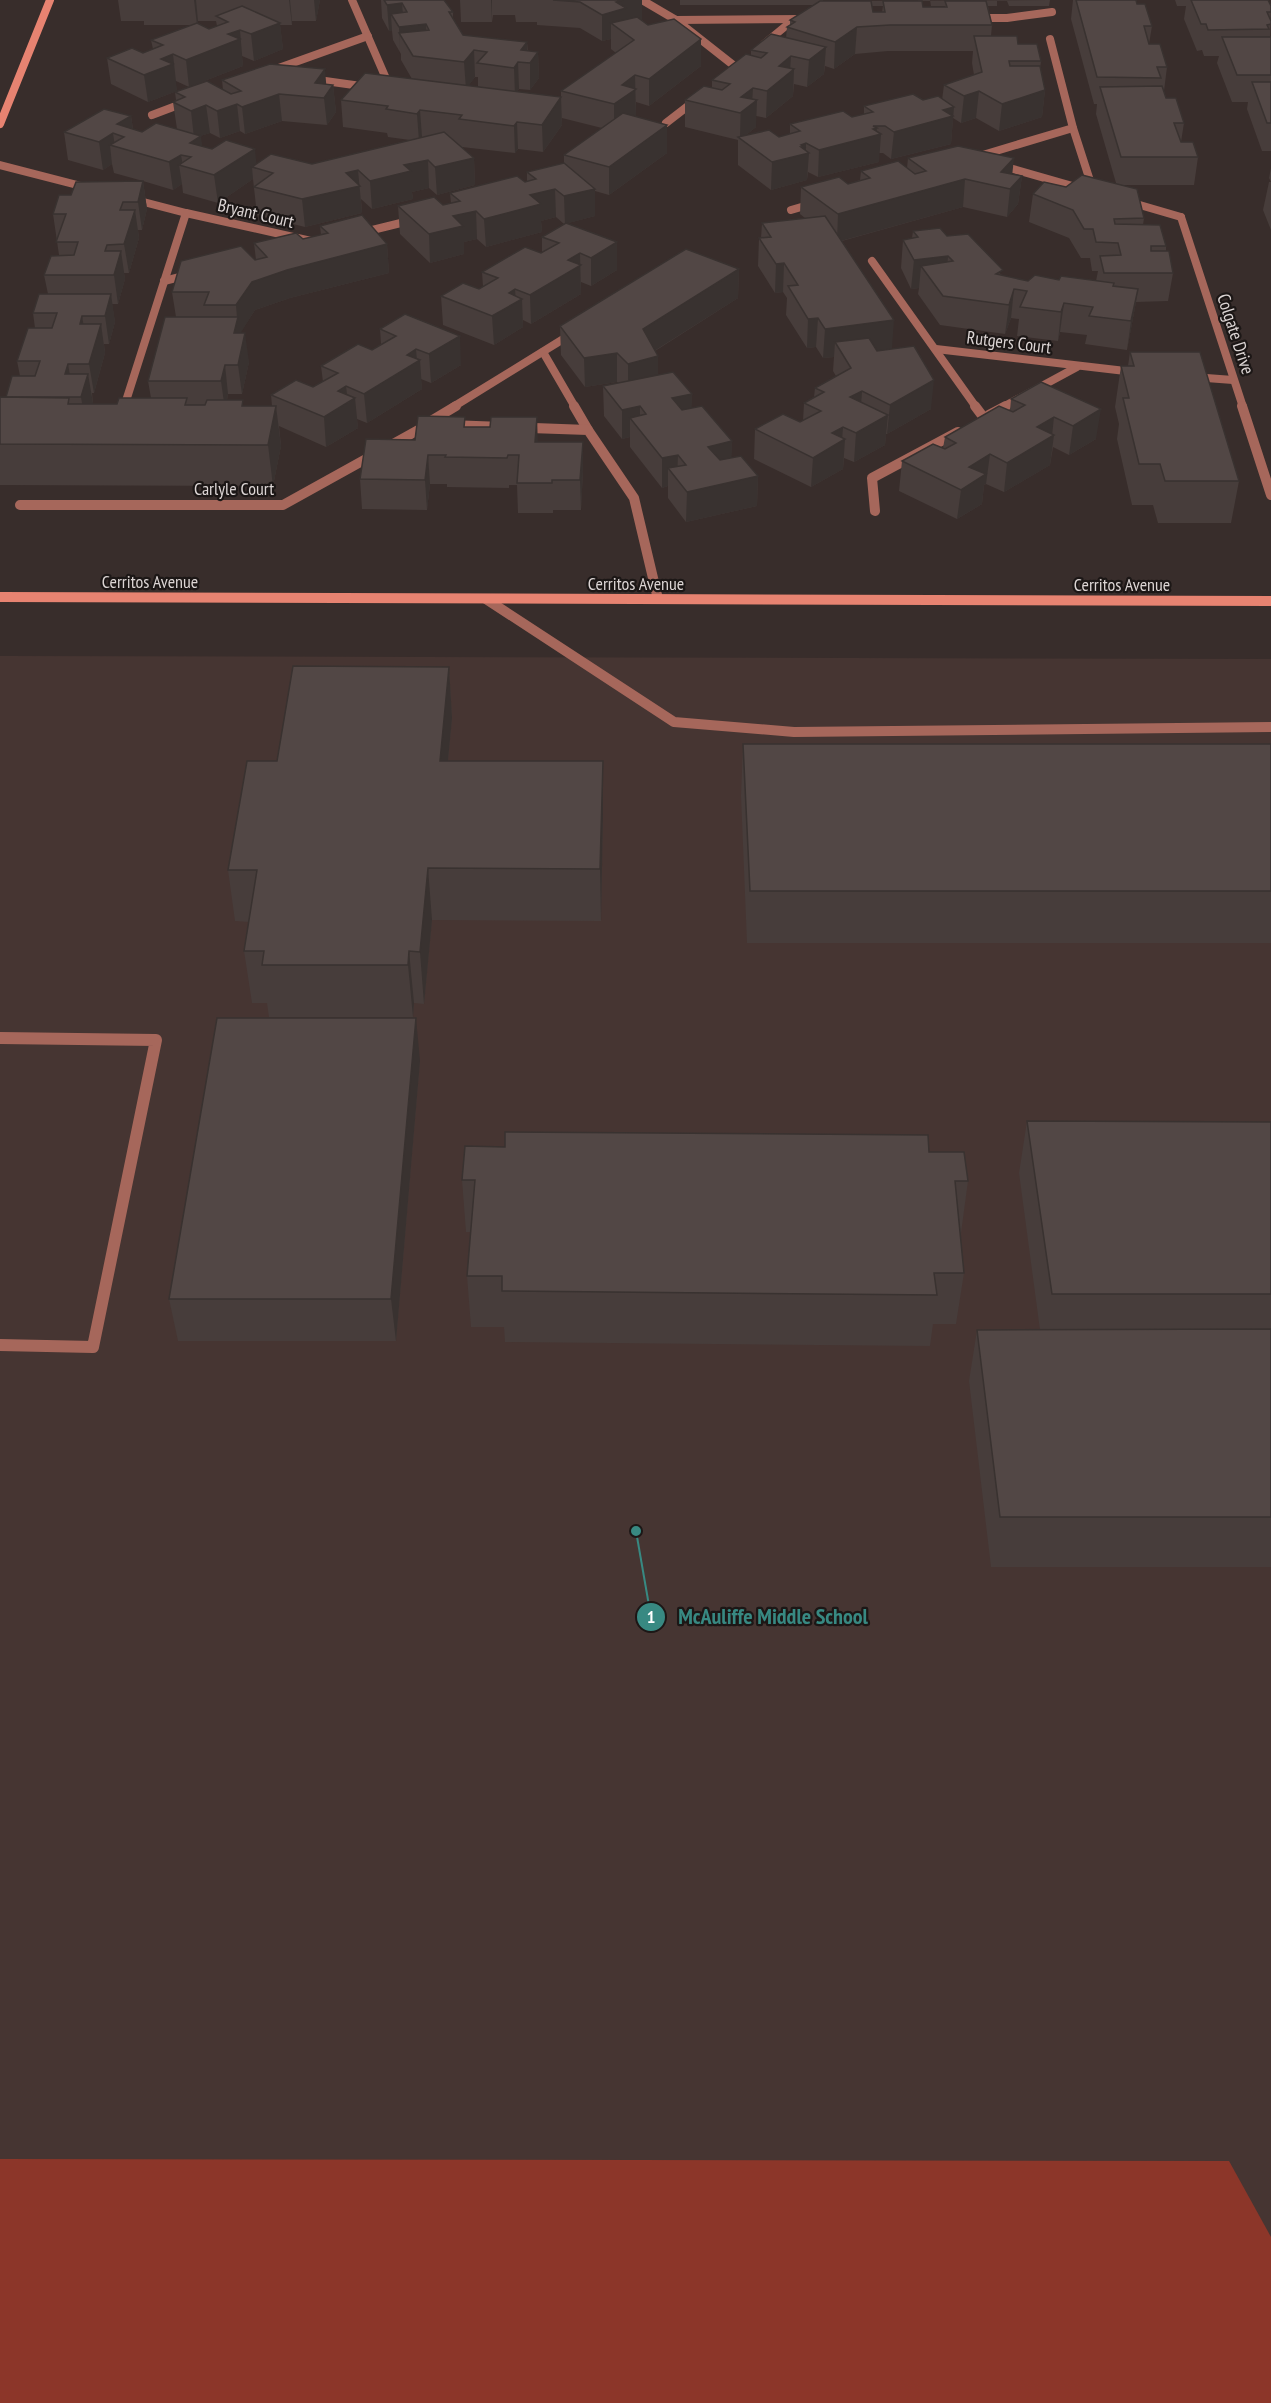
<svg xmlns="http://www.w3.org/2000/svg" width="1271" height="2403" viewBox="0 0 1271 2403" font-family="'PT Sans Narrow',sans-serif">
	<rect width="100%" height="100%" fill="#382d2b"/>
	<path fill="#463532" d="M0 656 1271 659V2403H0Z"/>
	<path fill="#8c3629" d="M0 2159 1229 2161 1271 2237V2403H0Z"/>
	<g fill="none" stroke-linecap="round" stroke-linejoin="round">
		<g stroke="#a6675b" stroke-width="8">
			<path d="M352 0 391 90"/>
			<path d="M642 0 676 20 806 19"/>
			<path d="M976 18H1007L1052 12"/>
			<path d="M676 20 737 68"/>
			<path d="M764 44 793 20"/>
			<path d="M273 70 368 36"/>
			<path d="M311 79 368 87"/>
			<path d="M152 115 189 101"/>
			<path d="M666 123 697 99"/>
			<path d="M1073 128 1093 190"/>
			<path d="M976 157 1073 128 1050 39"/>
			<path d="M0 165 89 188"/>
			<path d="M999 165 1083 189"/>
			<path d="M1126 201 1181 217"/>
			<path d="M791 210 815 203"/>
			<path d="M186 213 320 243"/>
			<path d="M360 233 413 220"/>
			<path d="M872 261 976 407"/>
			<path d="M164 281 192 274"/>
			<path d="M936 349 1134 372"/>
			<path d="M543 352 575 407"/>
			<path d="M1193 377 1233 380"/>
			<path d="M125 404 186 213 132 199"/>
			<path d="M453 407 573 333"/>
			<path d="M1003 407 1077 367"/>
		</g>
		<g stroke="#a6675b" stroke-width="10">
			<path d="M574 406 588 430"/>
			<path d="M975 406 984 418"/>
			<path d="M989 415 1006 406"/>
			<path d="M426 424 456 406"/>
			<path d="M449 425 588 430 634 498 658 599"/>
			<path d="M20 505H283L429 424"/>
			<path d="M875 511 872 478 958 432"/>
			<path d="M486 599 674 722 794 732 1271 727"/>
		</g>
		<path stroke="#a6675b" stroke-width="12" d="M0 1038 156 1040 93 1347 0 1345"/>
		<path stroke="#a6675b" stroke-width="8" d="M1181 217 1243 407"/>
		<path stroke="#a6675b" stroke-width="10" d="M1242 406 1271 495"/>
		<path stroke="#e78371" stroke-width="8" d="M0 124 50 0"/>
		<path stroke="#e78371" stroke-width="10" d="M0 597 1271 601"/>
	</g>
	<g fill="#473d3b" fill-rule="evenodd">
		<path d="M118 0H320L316 21H292V25H280L283 49 254 61 242 56 243 66 189 87 176 81H175L177 91 148 102 111 84 107 58 143 53 153 49 151 40 191 25H144V21H121ZM198 21H216L217 26 209 29 198 23Z"/>
		<path d="M381 0H444L453 12V19L463 35 527 42 528 51 538 52 539 78 530 90 519 89 517 92 561 97V91L616 53 611 49V39L602 41 580 28 537 25V22H516L515 15H493L492 22H461L460 0H642V20L648 25 701 39V66L649 106 636 102V116H635L667 153 609 195 595 191V216L568 223 617 270 591 286 581 282V294L531 324 523 320V327L494 345 443 325 441 296 479 289 483 287 482 272 542 253V237L564 224 556 217 541 221 542 232 486 247 477 239 464 242V254L430 263 400 234 398 206 443 205 451 203 450 193 527 182V172L564 163V155L602 128 562 118V125L543 152 518 149 515 153 462 147 474 158 475 185 437 195 429 188 412 192 413 199 372 209 361 199 362 213 305 227 257 215 253 179 218 203 183 193 182 184 173 190 143 181 147 209 142 230H138L139 238 129 273H124L125 279 118 304H112L115 322 109 344H104L105 353 94 393H92L93 404H117L151 398 148 381 176 317 172 292 256 260 254 243 303 239 321 235 320 226 387 244 389 273 290 298 255 310 240 333 249 362 242 394H228L227 400 244 406H272L271 395 313 387 323 382 321 366 372 350 381 344 380 329 405 314 461 365 431 383 421 379 422 389 367 423 357 419 358 428 326 447 279 426 281 446 273 486 0 485V397L6 398 20 376 17 361 35 328 33 313 48 294 44 275 59 255 53 214 71 195 143 181 114 173 112 164 103 170 68 160 64 132 131 116 133 129 142 132 179 130 177 129 173 102 176 100 175 92 223 90 222 80 333 85 336 112 327 125 282 121 245 134 240 131 220 138 210 133 200 136 202 146 257 164H312L410 140 388 137 387 133 343 127 341 100 412 79 401 60V54L393 40 392 31H389L382 18ZM475 77H478V87L468 86Z"/>
		<path d="M680 0H823V1L1050 0 1049 6H1009L1007 1H997V6H988L992 25 991 36 1018 44 1041 61 1040 69 1045 90 1042 117 999 131 976 118 961 123 953 118 951 144 891 159 883 153H879V162L818 177 808 172 807 180 771 190 738 165V140L685 127V100L712 88V80L751 55V50L786 38 787 27 790 25V20L813 5H680ZM918 0H930L931 6H945V7H923ZM872 6H883L882 12H873ZM888 51H973L972 63 974 75 944 85 942 100H923L864 106V114L852 117 790 124V134L779 137 746 135 756 127V116L766 118 793 96 794 84 807 87 824 74 825 66 834 69 855 54Z"/>
		<path d="M1073 0H1136L1137 4 1152 26 1149 44 1167 67 1164 91 1166 98 1184 123 1181 142 1198 157 1194 185H1122L1144 218 1143 225 1166 246V251L1173 273 1168 301 1136 302 1127 350 1085 344 1087 335 1060 332 1058 341 1017 336 1019 319 1011 318 1005 334 940 325 918 294 919 288 911 289 901 268 903 240 912 238 913 231 947 236 1002 275 1028 281 1059 280 1096 281 1098 271H1092L1090 258H1081L1069 238 1029 222 1033 194 1066 187 1116 183 1096 114 1097 104H1094L1071 19Z"/>
		<path d="M1175 0H1268L1271 6 1270 37H1271V151H1262L1247 109 1248 102H1232L1217 63 1219 56H1204L1202 50 1197 51 1184 19 1186 6H1177Z"/>
		<path d="M908 158 1022 176 1018 204 1007 217 963 207 842 241 892 349 931 409 887 434H886L885 445 854 462 844 458 843 469 811 487 754 459 755 429 800 422 803 421 804 403 814 397 815 388 836 376 833 371 834 357 823 358 816 347 807 348 786 315 787 298 783 292 775 293 758 266 759 238H761L762 223 805 218 800 214 801 187 848 184 860 180 861 171 907 168Z"/>
		<path d="M1271 168V230L1263 210 1269 182H1271L1269 178Z"/>
		<path d="M739 269 738 298 655 351 658 375 692 394 691 408 732 441 731 458 758 476 757 506 686 522 668 498V486L662 488 630 447V437L622 439 604 416 603 386 619 383 617 382 585 387 561 355 560 326Z"/>
		<path d="M1130 352 1239 481 1231 523H1158L1153 505H1132L1117 439 1119 424 1115 407 1121 366H1128Z"/>
		<path d="M1041 382 1096 439 1069 455 1053 447 1050 465 1004 492 986 484 984 485 982 504 957 519 899 491 902 461 943 448 945 437 1010 411 1011 399Z"/>
		<path d="M465 427 537 442H583V471L581 510H553V513H518L517 485H509V488L447 487V484H430L427 510 362 509 360 479 415 440Z"/>
		<path d="M449 667 452 718 448 761 603 813 601 921 432 920 424 1004 414 1003 413 1017H269L267 1003H252L244 951 249 922 235 921 228 870 277 761Z"/>
		<path d="M743 744H1271V943H747L741 796Z"/>
		<path d="M420 1061 396 1341H178L169 1299Z"/>
		<path d="M1027 1121 1271 1122V1567H991L969 1381 977 1330H1040L1019 1173Z"/>
		<path d="M929 1152 968 1181 961 1233H960L964 1273 956 1324H933L930 1346 505 1342 504 1327H471L467 1276 471 1232H466L462 1180Z"/>
	</g>
	<g fill="#393230">
		<path d="M194 0H196L198 21 197 25Z"/>
		<path d="M289 0H290L292 21V25Z"/>
		<path d="M314 0H320L316 21Z"/>
		<path d="M491 0H492V22Z"/>
		<path d="M623 0H642V21L611 23V39L602 41V15L616 2Z"/>
		<path d="M402 3 404 27 426 24 427 50 399 33 400 54 399 27 391 14 392 31H389L387 5Z"/>
		<path d="M280 23 283 49 254 61 251 34Z"/>
		<path d="M857 27 855 54 834 69 835 42Z"/>
		<path d="M240 30 243 66 189 87 186 60 228 34Z"/>
		<path d="M701 39V66L649 106V79Z"/>
		<path d="M527 42 528 63 521 50Z"/>
		<path d="M826 47 824 74 807 87 809 60Z"/>
		<path d="M474 50 475 77 466 89 464 62Z"/>
		<path d="M538 52 539 78 530 90V63Z"/>
		<path d="M173 54 177 91 148 102 144 75 161 59Z"/>
		<path d="M791 56 790 73 794 69 793 96 766 118 767 91 779 66Z"/>
		<path d="M518 62 519 89 515 95 514 68Z"/>
		<path d="M325 69 327 94 333 85 336 112 327 125 324 98 315 83Z"/>
		<path d="M635 75 636 116 614 132V104L622 85Z"/>
		<path d="M753 88 752 104 757 100 756 127 741 139 740 138 741 97Z"/>
		<path d="M1045 90 1042 117 999 131 1002 104Z"/>
		<path d="M979 91 976 118 961 123 964 96Z"/>
		<path d="M279 94 282 121 245 134 242 107Z"/>
		<path d="M561 97 562 125 543 152 542 125Z"/>
		<path d="M237 104 240 131 220 138 217 111Z"/>
		<path d="M206 105 210 133 194 138 191 111Z"/>
		<path d="M954 107 951 144 891 159 894 132 943 110Z"/>
		<path d="M420 110 422 137 419 141 417 114Z"/>
		<path d="M131 116 135 143 124 137 117 124Z"/>
		<path d="M517 122 518 149 515 153 514 126Z"/>
		<path d="M667 125V153L609 195V167Z"/>
		<path d="M877 128 876 135 881 134 879 162 818 177 819 150Z"/>
		<path d="M113 133 115 147 110 145 112 164 103 170 99 142Z"/>
		<path d="M201 136 204 164 190 143Z"/>
		<path d="M806 143V153H809L807 180 771 190 772 162 801 145Z"/>
		<path d="M255 149 257 169 252 167 253 179 218 203 214 175Z"/>
		<path d="M181 155 183 166 179 165 182 184 173 190 169 162Z"/>
		<path d="M474 158 475 185 437 195 435 167Z"/>
		<path d="M1014 158 1011 186 1001 172Z"/>
		<path d="M428 160 429 188 412 192 413 199 372 209 370 181 404 165Z"/>
		<path d="M358 170 362 213 305 227 302 199 346 173Z"/>
		<path d="M1022 176 1018 204 1007 217 1010 189Z"/>
		<path d="M965 179 963 207 837 242 838 214Z"/>
		<path d="M143 181 147 209 142 230 138 202Z"/>
		<path d="M555 189 556 217 541 221 542 232 486 247 484 219 530 195Z"/>
		<path d="M595 189V216L565 224 564 196Z"/>
		<path d="M135 210 139 238 129 273 124 244Z"/>
		<path d="M476 211 477 239 464 242V254L430 263 429 234 453 216Z"/>
		<path d="M617 242V270L591 286V258Z"/>
		<path d="M387 244 389 273 290 298 255 310 240 334 234 333 237 318 236 305 252 282 287 270Z"/>
		<path d="M121 251 125 279 118 304 114 275Z"/>
		<path d="M580 253 581 294 531 324 530 295 568 260Z"/>
		<path d="M948 256 946 284 921 266 919 288 911 289 914 260Z"/>
		<path d="M784 263 783 292 775 293 776 264Z"/>
		<path d="M739 269 738 298 643 358V329Z"/>
		<path d="M515 289 516 302 522 299 523 327 494 345 492 316 509 293Z"/>
		<path d="M1014 289 1011 318 1005 334 1009 305Z"/>
		<path d="M1138 289 1133 318 1127 350 1131 321Z"/>
		<path d="M111 294 115 322 109 344 105 316Z"/>
		<path d="M1064 303 1060 332 1058 341 1061 312Z"/>
		<path d="M82 316 87 344 80 324Z"/>
		<path d="M818 318 816 347 807 348 808 319Z"/>
		<path d="M894 320 892 349 843 355 835 342 834 357 823 358 825 329Z"/>
		<path d="M101 324 105 353 94 393 89 364Z"/>
		<path d="M245 333 249 362 242 394 238 365Z"/>
		<path d="M460 336 461 365 431 383 429 354Z"/>
		<path d="M416 349 417 361 420 360 422 389 367 423 364 394 407 355Z"/>
		<path d="M617 353V382L585 387 584 358Z"/>
		<path d="M658 356V386L628 393V364Z"/>
		<path d="M68 364 73 393 65 374Z"/>
		<path d="M225 365 228 394 225 410 221 381Z"/>
		<path d="M88 374 93 403 86 427 81 397Z"/>
		<path d="M934 380 931 409 887 434 890 405Z"/>
		<path d="M346 386 348 403 355 398 358 428 326 447 324 417 338 391Z"/>
		<path d="M862 391 860 421 850 397Z"/>
		<path d="M692 394 691 423 672 398Z"/>
		<path d="M276 406 281 446 273 486 268 445Z"/>
		<path d="M640 406V430L630 418V437L622 439V410Z"/>
		<path d="M1101 409 1096 439 1069 455 1073 426Z"/>
		<path d="M888 415 885 445 854 462 856 433Z"/>
		<path d="M537 417 538 446 535 442Z"/>
		<path d="M1054 417 1052 436 1054 435 1050 465 1004 492 1007 463 1037 427Z"/>
		<path d="M843 427 842 441 845 439 843 469 811 487 813 458 832 433Z"/>
		<path d="M732 441 731 471 707 476 708 447Z"/>
		<path d="M583 442V471L581 510 580 480Z"/>
		<path d="M990 454 986 484 984 485 982 504 957 519 961 490 969 467Z"/>
		<path d="M428 455 430 484 427 510 425 480Z"/>
		<path d="M678 455 677 480 668 468V486L662 488V458Z"/>
		<path d="M758 476 757 506 686 522 687 492Z"/>
		<path d="M449 667 452 718 443 812 440 761Z"/>
		<path d="M603 761V813L601 921 600 869Z"/>
		<path d="M428 868 432 920 424 1004 420 952Z"/>
		<path d="M409 951 414 1003 413 1017 408 965Z"/>
		<path d="M416 1018 420 1061 396 1341 391 1299Z"/>
	</g>
	<g fill="#524745" stroke="#393230" stroke-width="1.5">
		<path d="M384 0H444L453 12H449L463 35 527 42 521 50 538 52 530 63 518 62 514 68 477 63 487 52 474 50 464 62 413 56 399 33 429 30 426 24 399 27 391 14 407 12 402 3 387 5Z"/>
		<path d="M553 0H623L616 2 626 8 602 15 580 2Z"/>
		<path d="M1076 0H1136L1137 4H1145L1152 26H1144L1149 44H1160L1167 67H1157L1161 78 1097 77Z"/>
		<path d="M1191 0H1268L1271 6V12H1267L1271 21V24L1267 25 1269 29 1208 30 1206 24H1201Z"/>
		<path d="M820 1H871L873 12H885L883 1H922L923 7H947L945 1H986L992 25H890L857 27 835 42 787 27 795 22 790 20Z"/>
		<path d="M242 6 280 23 251 34 240 30 228 34 240 39 186 60 173 54 161 59 173 64 144 75 107 58 132 48 143 53 163 45 151 40 197 23 209 29 228 22 216 16Z"/>
		<path d="M637 17 648 25 674 19 701 39 649 79 635 75 622 85 636 89 614 104 561 91 634 40 611 23Z"/>
		<path d="M771 34 826 47 809 60 791 56 779 66 794 69 767 91 753 88 741 97 757 100 740 113 685 100 704 86 722 90 730 84 712 80 746 54 761 58 767 53 751 50Z"/>
		<path d="M974 36H1017L1018 44H1037L1041 61H1009L1010 66H1040L1045 90 1002 104 979 91 964 96 944 85 982 72Z"/>
		<path d="M1222 37H1271V75H1237Z"/>
		<path d="M270 64 325 69 315 83 333 85 324 98 279 94 242 107 237 104 217 111 206 105 191 111 173 102 185 97 175 92 207 81 231 94 241 91 222 80Z"/>
		<path d="M365 73 561 97 542 125 517 122 514 126 459 119 462 115 420 110 417 114 386 109 388 106 341 100Z"/>
		<path d="M1252 82H1271V123H1267Z"/>
		<path d="M1162 86 1166 98H1176L1184 123H1174L1181 142H1193L1198 157H1121L1100 87Z"/>
		<path d="M913 94 923 100 938 96 954 107 943 110 953 116 894 132 885 126H873L877 128 873 129 881 134 819 150 806 143 801 145 804 147H801L809 153 772 162 738 137 769 130 779 137 800 131 790 124 843 111 852 117 873 112 864 106Z"/>
		<path d="M104 109 131 116 117 124 142 132 156 123 201 136 190 143 212 149 226 140 255 149 214 175 179 165 191 157 181 155 169 162 110 145 124 137 113 133 99 142 64 132Z"/>
		<path d="M623 113 667 125 609 167 564 155Z"/>
		<path d="M444 132 474 158 435 167 428 160 404 165 411 171 370 181 358 170 346 173 360 186 302 199 254 187 273 173 252 167 271 154 312 164Z"/>
		<path d="M958 146 1014 158 1001 172 1022 176 1010 189 965 179 838 214 801 187 839 177 848 184 870 178 861 171 898 161 915 174 926 171 908 158Z"/>
		<path d="M564 163 595 189 564 196 555 189 530 195 541 204 484 219 476 211 453 216 463 226 429 234 398 206 434 197 443 205 460 201 450 193 517 176 525 182 536 179 527 172Z"/>
		<path d="M1082 175 1137 189 1144 218 1114 219 1115 224 1160 225 1166 246H1151V251H1169L1173 273H1104L1100 256 1121 255 1118 243 1096 242 1093 229H1084L1073 210 1033 194 1044 182 1066 187Z"/>
		<path d="M143 181 138 202H123L120 210H135L124 244 107 245 105 251H121L114 275H44L51 256 74 255 78 242H56L66 214H53L59 195H71L76 182Z"/>
		<path d="M362 215 387 244 287 270 252 282 236 305H204L209 292H172L181 261 241 246 255 260 267 257 254 243 296 233 303 239 328 233 320 226Z"/>
		<path d="M825 216 894 320 825 329 818 318 808 319 788 286 798 285 784 263 776 264 759 238 771 237 762 223Z"/>
		<path d="M566 223 617 242 591 258 580 253 568 260 581 265 530 295 515 289 509 293 522 299 492 316 441 296 463 283 479 289 498 278 482 272 525 247 541 253 559 243 542 237Z"/>
		<path d="M940 228 947 236 968 234 1003 270 996 274 1028 281 1035 275 1059 280 1061 276 1114 283 1113 286 1138 289 1131 321 1089 316 1093 307 1064 303 1061 312 1020 307 1027 291 1014 289 1009 305 943 296 921 266 953 261 948 256 914 260 903 240 918 237 913 231Z"/>
		<path d="M686 249 739 269 643 329 658 356 628 364 617 353 584 358 560 326Z"/>
		<path d="M39 294H111L105 316H82L80 324H101L89 364H68L65 374H88L81 397H6L12 376H35L40 361H17L28 328H52L57 313H33Z"/>
		<path d="M405 314 460 336 429 354 416 349 407 355 420 360 364 394 346 386 338 391 355 398 324 417 271 395 296 380 313 387 338 373 321 366 358 344 372 350 396 336 380 329Z"/>
		<path d="M165 317H238L234 333H245L238 365H225L221 381H148Z"/>
		<path d="M869 338 877 351 914 346 934 380 890 405 862 391 850 397 888 415 856 433 843 427 832 433 845 439 813 458 755 429 783 414 800 422 821 411 804 403 824 392 815 388 851 368 835 342Z"/>
		<path d="M1130 352H1200L1239 481H1165L1160 464H1139L1123 398H1129L1121 366H1134Z"/>
		<path d="M673 372 692 394 672 398 682 410 702 406 732 441 708 447 720 460 741 456 758 476 687 492 668 468 686 465 678 455 662 458 630 418 646 414 640 406 622 410 603 386Z"/>
		<path d="M1041 382 1101 409 1073 426 1054 417 1037 427 1054 435 1007 463 990 454 969 467 986 474 961 490 902 461 933 444 945 449 956 443 945 437 999 406 1013 412 1025 405 1011 399Z"/>
		<path d="M0 397 69 398 68 404H117L119 398H187L185 405H205L207 400H243L242 406H276L268 445 0 444Z"/>
		<path d="M418 416 465 417 464 427H490L491 417H537L535 442H583L580 480H552V483H517L519 455H508L507 458 445 457 446 455H428L425 480 360 479 366 439 415 440Z"/>
		<path d="M293 666 449 667 440 761H603L600 869 428 868 420 952 409 951 408 965H262L264 951H244L257 870H228L247 761H277Z"/>
		<path d="M743 744H1271V891H750Z"/>
		<path d="M217 1018H416L391 1299H169Z"/>
		<path d="M1027 1121 1271 1122V1294H1052Z"/>
		<path d="M505 1132 928 1135 929 1152H964L968 1181H955L964 1273H934L937 1295 502 1291V1276H467L475 1180H462L465 1146 505 1147Z"/>
		<path d="M1271 1329V1517H1000L977 1330Z"/>
	</g>
	<g text-anchor="middle" dominant-baseline="central" stroke-width="4.5" stroke-linejoin="round" paint-order="stroke">
		<g font-size="18" fill="#dcd5d4" stroke="#1c1716">
			<text transform="translate(256 213) rotate(13)">Bryant Court</text>
			<text transform="translate(1236 334) rotate(72)">Colgate Drive</text>
			<text transform="translate(1009 342) rotate(7)">Rutgers Court</text>
			<text x="234" y="488">Carlyle Court</text>
			<text x="150" y="581">Cerritos Avenue</text>
			<text x="636" y="583">Cerritos Avenue</text>
			<text x="1122" y="584">Cerritos Avenue</text>
		</g>
	</g>
	<path fill="none" stroke="#388982" stroke-width="2" d="M636 1531L651 1617"/>
	<g fill="#388982" stroke="#1c1716" stroke-width="2">
		<circle cx="636" cy="1531" r="6"/>
		<circle cx="651" cy="1617" r="15"/>
	</g>
	<g font-size="18" text-anchor="middle" font-weight="bold" fill="#fff">
		<text x="651" y="1623">1</text>
	</g>
	<g font-size="22" text-anchor="middle" font-weight="bold" fill="#388982" stroke="#1c1716" stroke-width="4.5" stroke-linejoin="round" paint-order="stroke">
		<text x="773" y="1624">McAuliffe Middle School</text>
	</g>
</svg>
